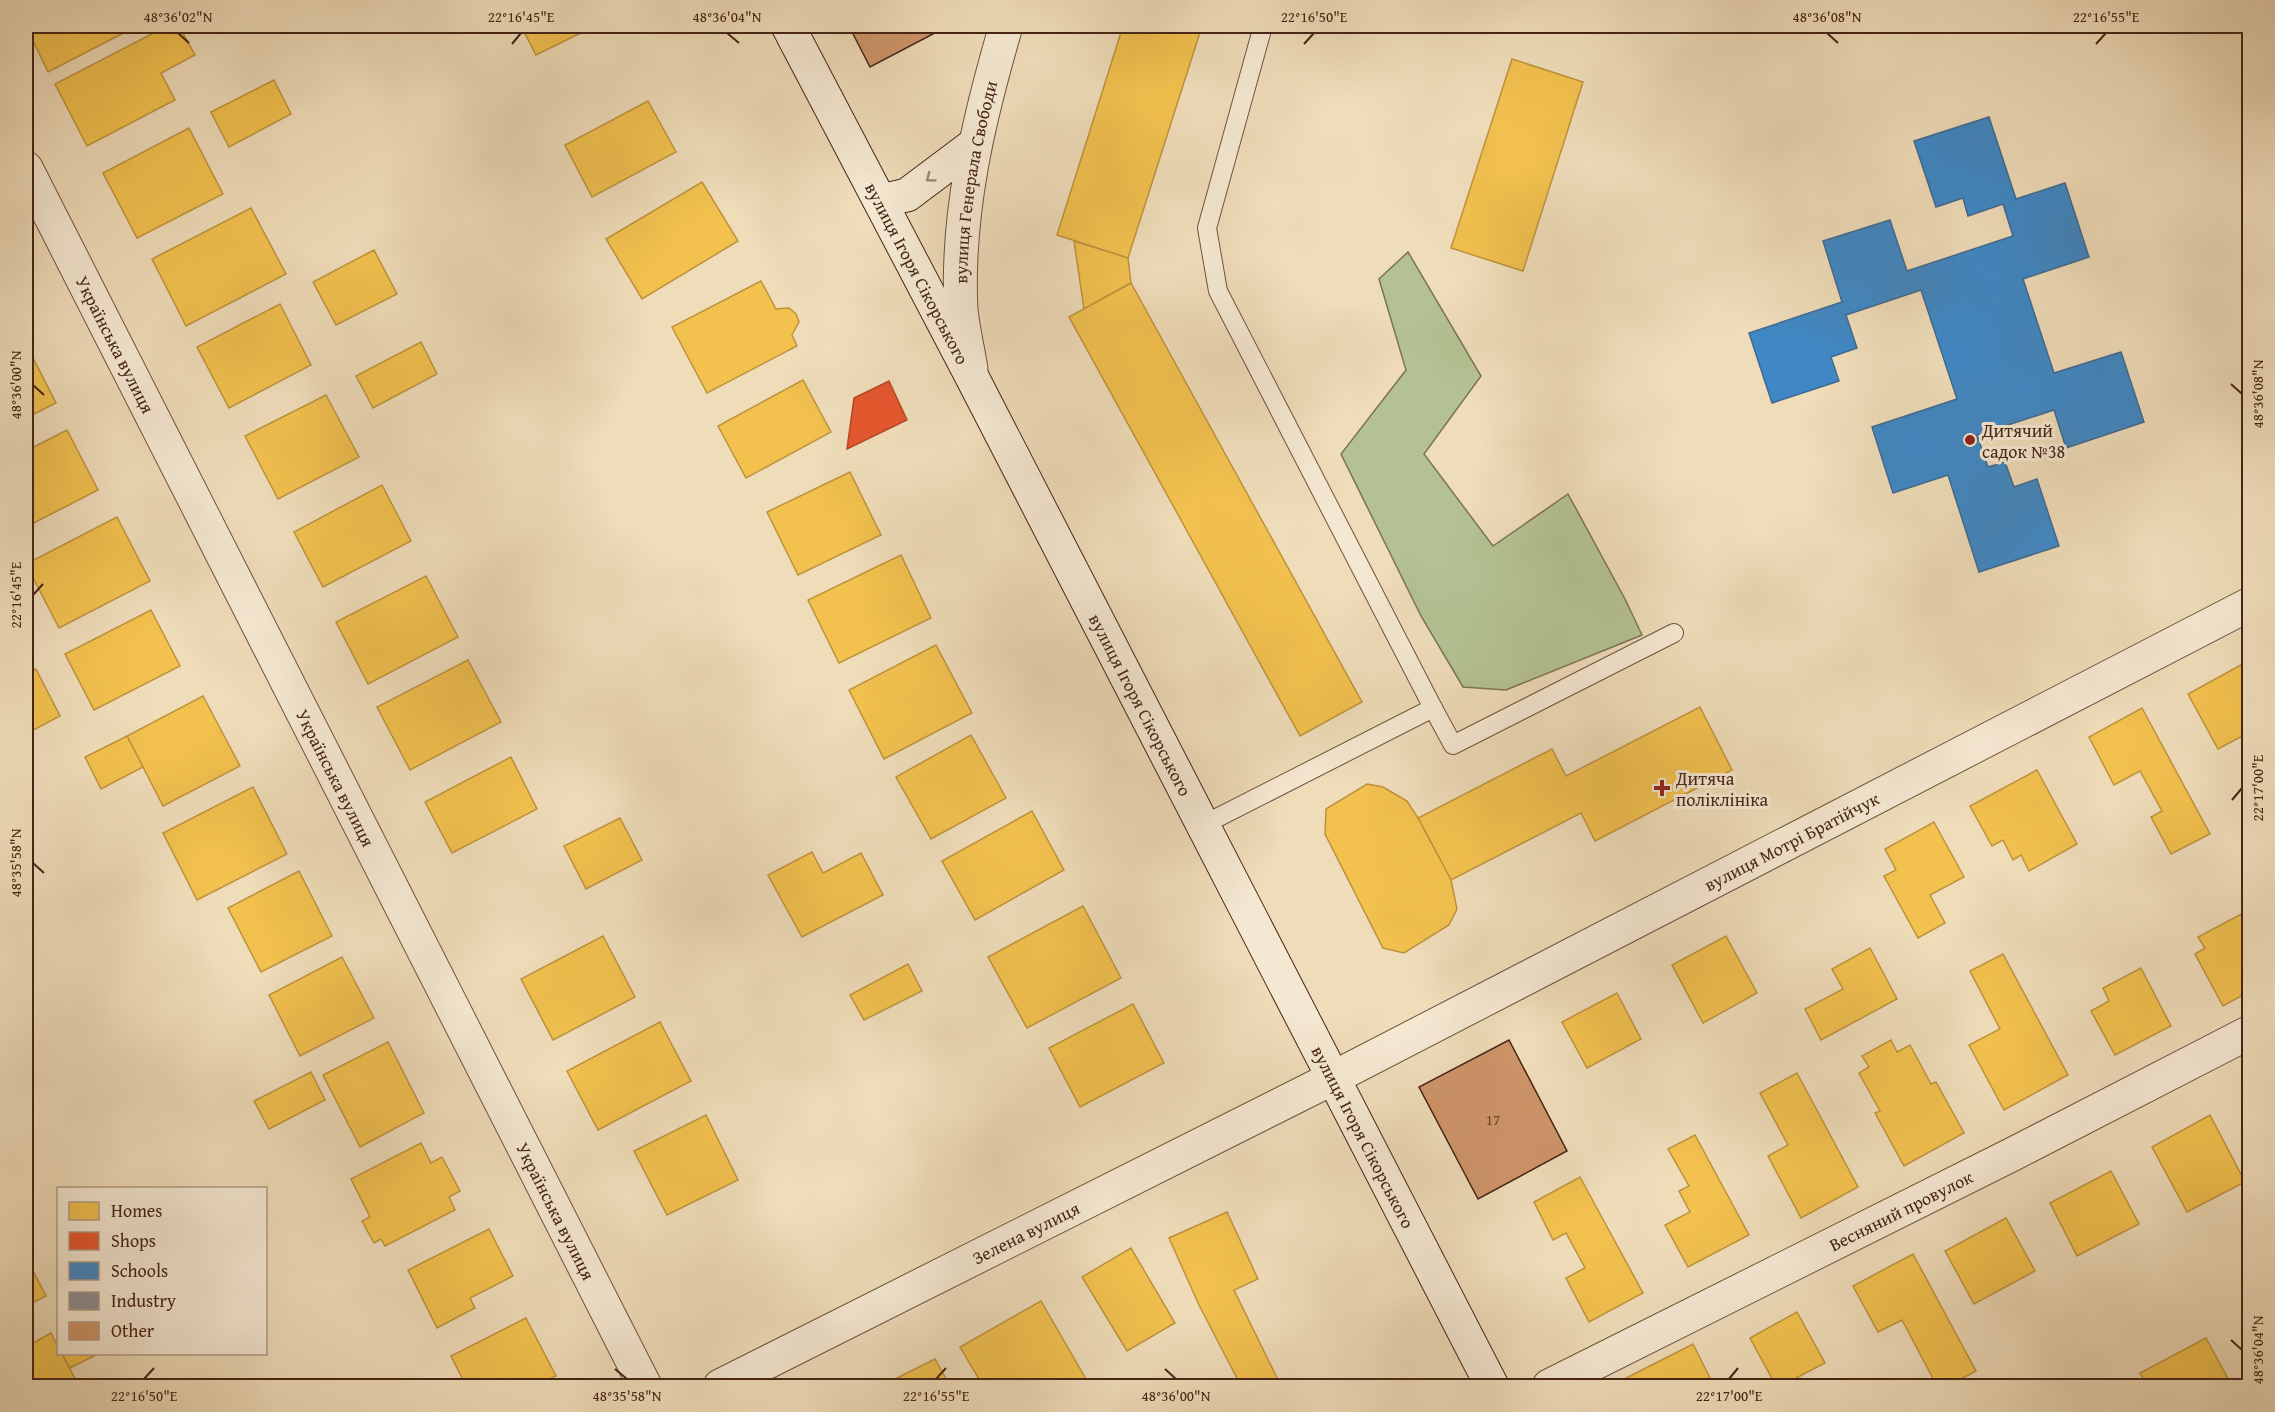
<svg xmlns="http://www.w3.org/2000/svg" width="2275" height="1412" viewBox="0 0 2275 1412" font-family="'Gentium Book Plus',serif">
	<rect width="100%" height="100%" fill="#efdcb9"/>
	<filter id="stains"><feTurbulence type="fractalNoise" baseFrequency=".00333" numOctaves="4"/><feColorMatrix values="0 0 0 0 .2 0 0 0 0 .09 0 0 0 0 .02 0 0 0 .5 -.17"/></filter>
	<radialGradient id="worn" r=".72"><stop offset=".6" stop-color="#630" stop-opacity="0"/><stop offset="1" stop-color="#630" stop-opacity=".3"/></radialGradient>
	<path fill="#b4c293" stroke="#7c7354" stroke-width="1.5" d="M1408 252 1481 376 1424 454 1493 546 1568 494 1625 599 1642 635 1506 690 1463 687 1421 616 1341 454 1406 370 1379 279Z"/>
	<g fill="#f2c14e" stroke="#be923d" stroke-width="1.5">
		<path d="M26 26H137L48 72Z"/>
		<path d="M167 26H179L195 55 161 73 175 100 87 146 55 84Z"/>
		<path d="M521 26H595L536 55Z"/>
		<path d="M1123 26H1202L1128 258 1057 235Z"/>
		<path d="M1512 59 1583 82 1523 271 1451 248Z"/>
		<path d="M274 80 291 114 229 147 211 112Z"/>
		<path d="M648 101 676 152 592 197 565 145Z"/>
		<path d="M189 128 223 194 137 238 103 173Z"/>
		<path d="M702 182 738 241 642 299 606 239Z"/>
		<path d="M251 208 286 274 186 326 152 259Z"/>
		<path d="M1074 241 1128 258 1131 283 1084 309Z"/>
		<path d="M374 250 397 294 336 325 313 282Z"/>
		<path d="M761 281 776 309 789 308 796 314 799 322 792 335 797 346 707 393 672 327Z"/>
		<path d="M1131 283 1362 702 1300 736 1069 317Z"/>
		<path d="M280 304 311 365 229 408 197 347Z"/>
		<path d="M421 342 437 374 373 408 356 376Z"/>
		<path d="M26 344 56 403 26 418Z"/>
		<path d="M803 380 831 432 746 478 718 426Z"/>
		<path d="M326 395 359 457 278 499 245 436Z"/>
		<path d="M67 430 98 490 26 527V451Z"/>
		<path d="M850 472 881 535 798 575 767 512Z"/>
		<path d="M382 485 411 541 323 587 294 532Z"/>
		<path d="M117 517 150 581 59 628 26 564Z"/>
		<path d="M901 555 931 618 839 663 808 600Z"/>
		<path d="M426 576 458 637 368 684 336 622Z"/>
		<path d="M151 610 180 666 94 710 65 654Z"/>
		<path d="M936 645 972 713 884 759 849 690Z"/>
		<path d="M468 660 501 722 410 770 377 707Z"/>
		<path d="M2248 661 2250 665V732L2218 749 2188 694Z"/>
		<path d="M36 669 60 716 26 734V675Z"/>
		<path d="M203 696 240 766 163 806 127 736Z"/>
		<path d="M1700 707 1732 770 1595 841 1581 813 1451 880 1418 818 1552 749 1566 776Z"/>
		<path d="M2142 708 2210 834 2171 854 2151 817 2162 811 2140 771 2114 785 2089 737Z"/>
		<path d="M971 735 1006 798 931 839 896 777Z"/>
		<path d="M127 736 143 767 101 789 85 757Z"/>
		<path d="M511 757 537 809 452 853 425 802Z"/>
		<path d="M2037 770 2077 844 2029 871 2021 855 2013 860 2003 840 1992 846 1970 806Z"/>
		<path d="M1367 784 1383 787 1407 801 1418 818 1451 880 1457 909 1449 925 1404 953 1383 948 1325 834 1326 809Z"/>
		<path d="M253 787 287 854 197 900 163 833Z"/>
		<path d="M1032 811 1064 870 975 920 942 861Z"/>
		<path d="M620 818 642 860 586 889 564 846Z"/>
		<path d="M1934 822 1964 877 1930 895 1945 923 1918 938 1884 876 1896 870 1885 849Z"/>
		<path d="M812 852 823 873 861 853 883 895 802 937 768 875Z"/>
		<path d="M299 871 332 936 261 972 228 908Z"/>
		<path d="M1083 906 1121 978 1027 1028 988 957Z"/>
		<path d="M2247 911 2250 917V991L2223 1006 2195 954 2205 948 2198 937Z"/>
		<path d="M603 936 635 997 553 1040 521 979Z"/>
		<path d="M1726 936 1757 993 1703 1023 1672 965Z"/>
		<path d="M1870 948 1897 999 1821 1040 1805 1009 1843 989 1832 969Z"/>
		<path d="M2003 954 2068 1075 2004 1110 1969 1045 2000 1029 1970 971Z"/>
		<path d="M342 957 374 1018 300 1056 269 995Z"/>
		<path d="M908 964 922 991 864 1020 850 995Z"/>
		<path d="M2141 968 2171 1026 2115 1055 2091 1011 2109 1001 2103 988Z"/>
		<path d="M1617 993 1641 1039 1587 1068 1562 1022Z"/>
		<path d="M1133 1004 1164 1063 1080 1107 1049 1048Z"/>
		<path d="M660 1022 691 1081 598 1130 567 1071Z"/>
		<path d="M1891 1040 1897 1052 1910 1045 1931 1084 1936 1082 1964 1133 1904 1166 1875 1113 1880 1111 1859 1073 1869 1067 1862 1056Z"/>
		<path d="M388 1042 424 1113 360 1147 323 1075Z"/>
		<path d="M311 1072 325 1100 269 1129 254 1101Z"/>
		<path d="M1797 1073 1858 1187 1801 1218 1768 1156 1788 1145 1760 1093Z"/>
		<path d="M706 1115 738 1180 667 1215 634 1151Z"/>
		<path d="M2210 1115 2245 1182 2187 1212 2152 1147Z"/>
		<path d="M1695 1135 1749 1235 1688 1267 1665 1225 1690 1212 1679 1191 1689 1186 1668 1149Z"/>
		<path d="M421 1143 431 1163 442 1157 460 1191 449 1197 455 1210 385 1246 381 1239 374 1243 362 1221 370 1217 351 1179Z"/>
		<path d="M2111 1171 2139 1224 2077 1256 2050 1203Z"/>
		<path d="M1580 1177 1643 1293 1589 1322 1566 1278 1585 1268 1566 1233 1553 1240 1534 1202Z"/>
		<path d="M1227 1212 1258 1279 1234 1290 1281 1386H1241L1199 1305 1169 1238Z"/>
		<path d="M2006 1218 2035 1271 1974 1304 1945 1251Z"/>
		<path d="M489 1229 513 1276 470 1298 475 1308 437 1328 408 1270Z"/>
		<path d="M1131 1248 1175 1323 1127 1351 1082 1277Z"/>
		<path d="M1913 1254 1976 1371 1948 1386H1937L1902 1320 1878 1332 1853 1286Z"/>
		<path d="M26 1257 46 1296 26 1306Z"/>
		<path d="M1041 1301 1090 1386H983L960 1347Z"/>
		<path d="M1797 1312 1825 1363 1781 1386H1776L1750 1338Z"/>
		<path d="M526 1318 556 1376 535 1386H466L451 1356Z"/>
		<path d="M51 1333 58 1347V1354H62L79 1386H26V1347Z"/>
		<path d="M2206 1338 2232 1386H2147L2140 1373Z"/>
		<path d="M1693 1344 1714 1386H1628L1624 1379Z"/>
		<path d="M62 1354H98L70 1368Z"/>
		<path d="M935 1359 950 1386H881Z"/>
		<path d="M1617 1380 1620 1386H1604Z"/>
	</g>
	<path fill="#e4572e" stroke="#b44826" stroke-width="1.5" d="M889 381 907 420 847 449 854 398Z"/>
	<path fill="#3f88c5" stroke="#416a90" stroke-width="1.5" d="M1989 117 2016 199 2065 183 2089 257 2023 279 2054 373 2121 352 2144 422 2066 448 2054 410 1977 435 1988 467 2005 462 2014 487 2037 479 2059 546 1979 572 1948 475 1893 493 1872 427 1957 399 1921 290 1846 315 1857 348 1831 357 1839 381 1772 403 1749 333 1842 302 1823 241 1890 220 1907 271 2013 236 2003 204 1968 216 1963 198 1936 207 1914 141Z"/>
	<path fill="#8d8d92" stroke="#776e6c" stroke-width="1.5" d="M2250 732V749L2243 736Z"/>
	<g fill="#ce9469" stroke="#452415" stroke-width="1.5">
		<path d="M849 26H928L933 34 870 67Z"/>
		<path d="M1509 1040 1567 1151 1478 1199 1419 1087Z"/>
	</g>
	<g fill="none" stroke-linecap="round" stroke-linejoin="round">
		<g stroke="#70523e" stroke-width="20">
			<g id="lane">
				<path d="M1433 708 1453 745 1674 633"/>
				<path d="M1203 825 1433 708 1218 291 1207 228 1263 26"/>
			</g>
		</g>
		<g stroke="#70523e" stroke-width="35">
			<g id="street">
				<path id="s1" d="M26 168 645 1386"/>
				<path id="s2" d="M971 369C968 350 963 329 961 310 956 213 979 118 1006 26"/>
				<path id="s3" d="M720 1386 1333 1078 2250 604"/>
				<path id="s4" d="M1549 1386 2013 1154 2250 1032"/>
			</g>
		</g>
		<g stroke="#452415" stroke-width="35">
			<g id="secondary">
				<path id="s5" d="M788 26 972 377 1492 1386"/>
				<path d="M880 201 907 195 975 144"/>
			</g>
		</g>
		<use href="#lane" stroke="#f5e8d2" stroke-width="18"/>
		<use href="#street" stroke="#f5e8d2" stroke-width="33"/>
		<use href="#secondary" stroke="#f5e8d2" stroke-width="33"/>
	</g>
	<defs><path id="oneway-chevron" d="M-2-3.5L2.5 0L-2 3.5" fill="none" stroke-width="1.6" stroke-linecap="round" stroke-linejoin="round" transform="scale(1.5)"/></defs>
	<use stroke="#9d8674" href="#oneway-chevron" transform="translate(930 178) rotate(143)"/>
	<path fill="none" stroke="#452415" stroke-width="2" d="M178 33 189 43M727 33 739 43M1827 33 1838 43M512 44 521 33M1304 44 1314 33M2096 44 2106 33M2231 384 2242 394M33 385 44 395M33 595 43 584M2232 800 2242 788M33 863 44 873M2231 1340 2242 1350M615 1369 627 1379M1165 1369 1176 1379M144 1379 154 1368M936 1379 946 1368M1729 1379 1738 1368"/>
	<g fill="#8f2418" stroke="#f5e8d2" stroke-width="2">
		<circle cx="1970" cy="440" r="6"/>
		<path d="M1659 779h6v6h6v6h-6v6h-6v-6h-6v-6h6z"/>
	</g>
	<g text-anchor="middle" dominant-baseline="central" stroke-width="6" stroke-linejoin="round" paint-order="stroke">
		<g font-size="15" fill="#67402a">
			<text x="1493" y="1119">17</text>
		</g>
		<g font-size="18" fill="#452415" stroke="#f5e8d2">
			<text stroke="none"><textPath href="#s2" startOffset="189">вулиця Генерала Свободи</textPath></text>
			<text stroke="none"><textPath href="#s5" startOffset="279">вулиця Ігоря Сікорського</textPath></text>
			<text stroke="none"><textPath href="#s1" startOffset="198">Українська вулиця</textPath></text>
			<text stroke="none"><textPath href="#s5" startOffset="765">вулиця Ігоря Сікорського</textPath></text>
			<text stroke="none"><textPath href="#s1" startOffset="684">Українська вулиця</textPath></text>
			<text stroke="none"><textPath href="#s3" startOffset="1202">вулиця Мотрі Братійчук</textPath></text>
			<text stroke="none"><textPath href="#s5" startOffset="1251">вулиця Ігоря Сікорського</textPath></text>
			<text stroke="none"><textPath href="#s1" startOffset="1170">Українська вулиця</textPath></text>
			<text stroke="none"><textPath href="#s4" startOffset="393">Весняний провулок</textPath></text>
			<text stroke="none"><textPath href="#s3" startOffset="342">Зелена вулиця</textPath></text>
		</g>
		<g font-size="18" fill="#452415" stroke="#f5e8d2" text-anchor="start">
			<text x="1982" y="430">Дитячий<tspan x="1982" dy="21">садок №38</tspan></text>
			<text x="1676" y="778">Дитяча<tspan x="1676" dy="21">поліклініка</tspan></text>
		</g>
	</g>
	<rect width="2275" height="1412" fill="none" stroke="#efdcb9" stroke-width="66"/>
	<rect x="57" y="1187" width="210" height="168" fill="#f5e8d2" stroke="#af9a86" stroke-width="1.5"/>
	<rect x="69" y="1202" width="30" height="18" fill="#f2c14e" stroke="#af9a86" stroke-width="1.5"/>
	<text x="111" y="1217" font-size="18" fill="#452415">Homes</text>
	<rect x="69" y="1232" width="30" height="18" fill="#e4572e" stroke="#af9a86" stroke-width="1.5"/>
	<text x="111" y="1247" font-size="18" fill="#452415">Shops</text>
	<rect x="69" y="1262" width="30" height="18" fill="#3f88c5" stroke="#af9a86" stroke-width="1.5"/>
	<text x="111" y="1277" font-size="18" fill="#452415">Schools</text>
	<rect x="69" y="1292" width="30" height="18" fill="#8d8d92" stroke="#af9a86" stroke-width="1.5"/>
	<text x="111" y="1307" font-size="18" fill="#452415">Industry</text>
	<rect x="69" y="1322" width="30" height="18" fill="#ce9469" stroke="#af9a86" stroke-width="1.5"/>
	<text x="111" y="1337" font-size="18" fill="#452415">Other</text>
	<rect x="33" y="33" width="2209" height="1346" fill="none" stroke="#452415" stroke-width="2"/>
	<g font-size="15" text-anchor="middle" fill="#452415">
		<text x="178" y="22">48°36'02"N</text>
		<text x="521" y="22">22°16'45"E</text>
		<text x="727" y="22">48°36'04"N</text>
		<text x="1314" y="22">22°16'50"E</text>
		<text x="1827" y="22">48°36'08"N</text>
		<text x="2106" y="22">22°16'55"E</text>
		<text transform="translate(16 385) rotate(-90)" y="5">48°36'00"N</text>
		<text transform="translate(2258 394) rotate(-90)" y="5">48°36'08"N</text>
		<text transform="translate(16 595) rotate(-90)" y="5">22°16'45"E</text>
		<text transform="translate(2258 788) rotate(-90)" y="5">22°17'00"E</text>
		<text transform="translate(16 863) rotate(-90)" y="5">48°35'58"N</text>
		<text transform="translate(2258 1350) rotate(-90)" y="5">48°36'04"N</text>
		<text x="144" y="1401">22°16'50"E</text>
		<text x="627" y="1401">48°35'58"N</text>
		<text x="936" y="1401">22°16'55"E</text>
		<text x="1176" y="1401">48°36'00"N</text>
		<text x="1729" y="1401">22°17'00"E</text>
	</g>
	<rect width="100%" height="100%" filter="url(#stains)"/>
	<rect width="100%" height="100%" fill="url(#worn)"/>
</svg>
